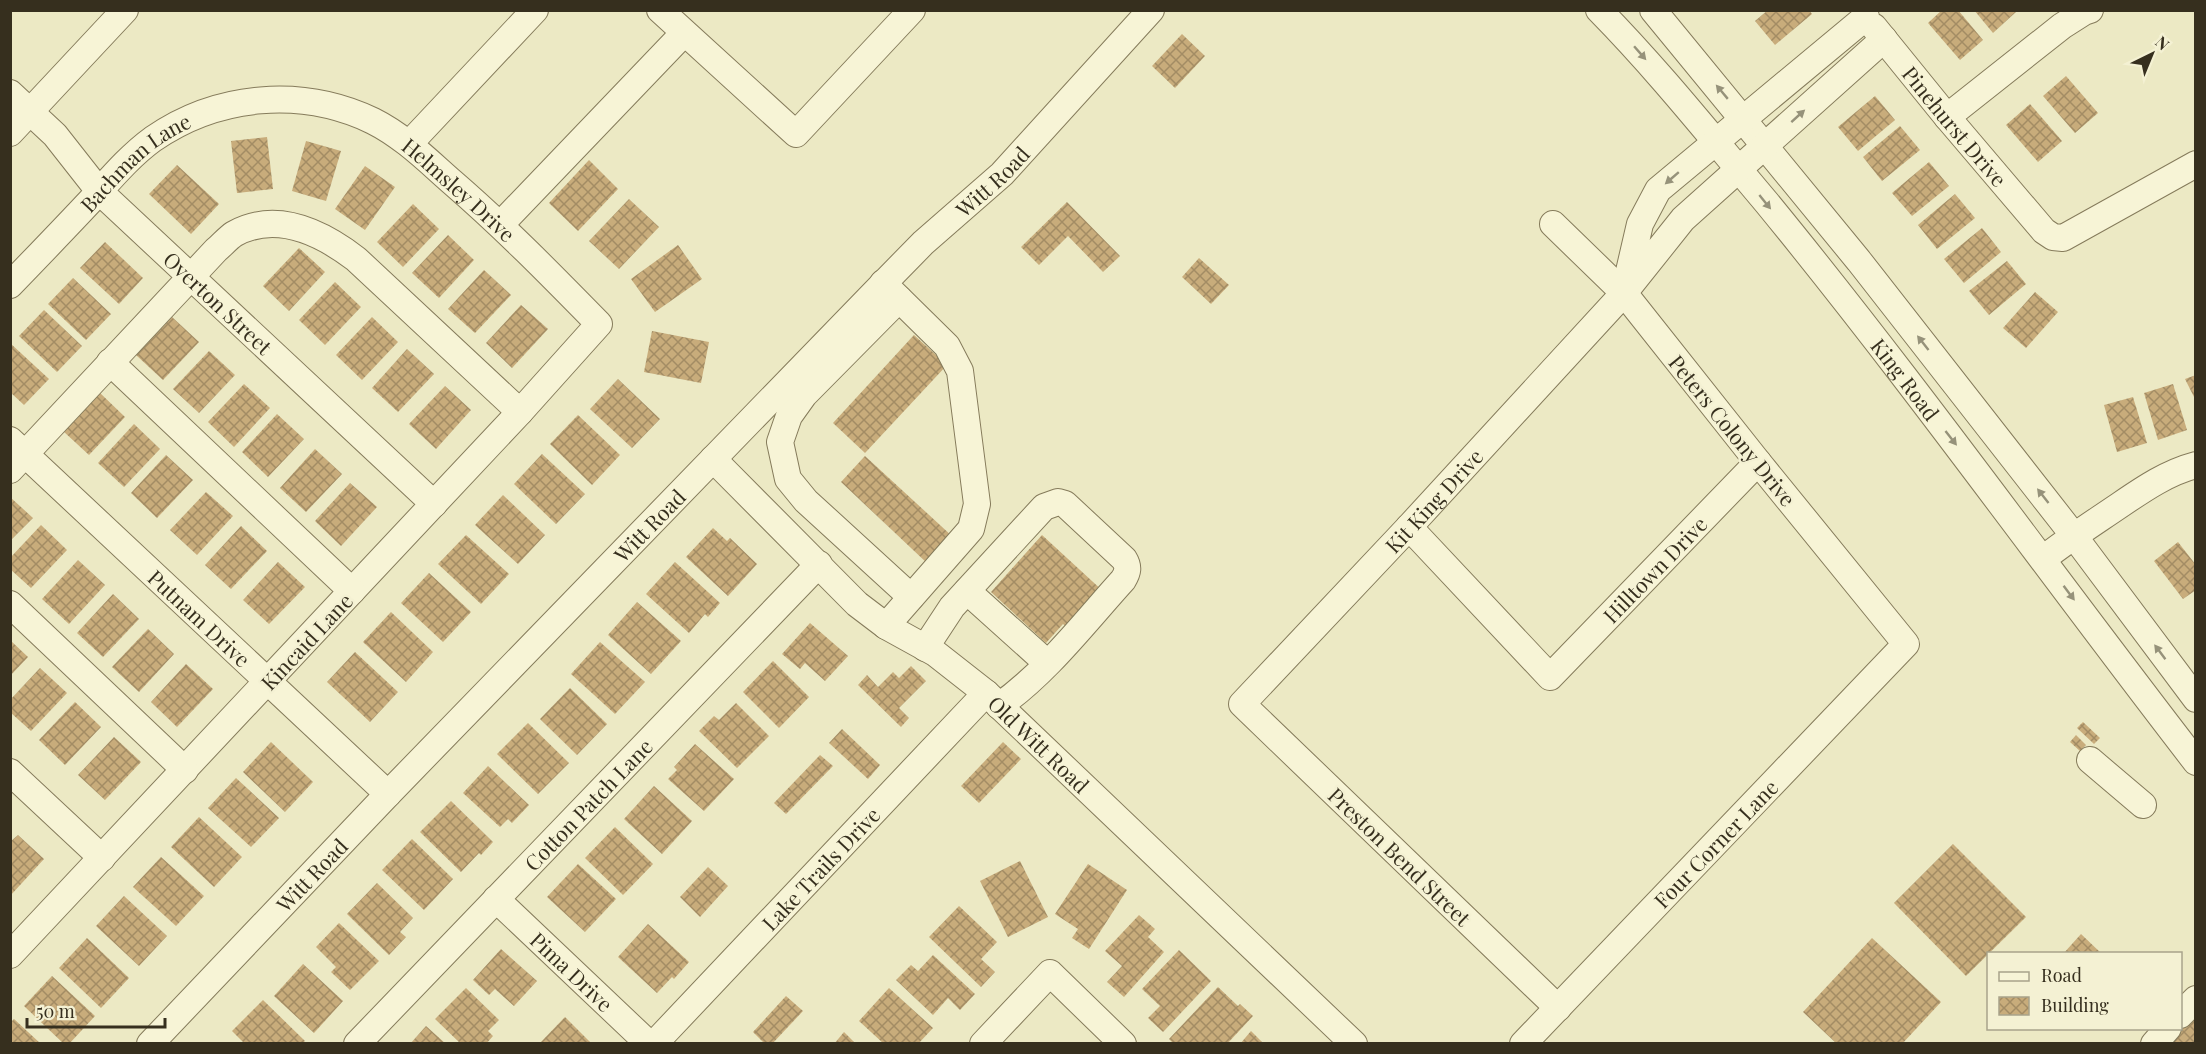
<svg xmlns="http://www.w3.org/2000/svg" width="2206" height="1054" viewBox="0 0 2206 1054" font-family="'Playfair Display',serif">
	<defs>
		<pattern id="building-cross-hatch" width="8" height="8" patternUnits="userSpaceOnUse" patternTransform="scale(1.5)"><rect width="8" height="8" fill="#c8ac7b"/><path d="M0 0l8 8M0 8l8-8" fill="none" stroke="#a38c64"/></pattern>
	</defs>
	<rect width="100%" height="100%" fill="#ece9c4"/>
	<g fill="url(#building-cross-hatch)">
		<path d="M1768 10H1809L1812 14 1775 45 1755 21Z"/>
		<path d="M1942 10H1958L1983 40 1960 60 1928 23Z"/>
		<path d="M1974 10H2015L2016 12 1993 33Z"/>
		<path d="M1182 34 1205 56 1175 88 1152 66Z"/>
		<path d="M2066 76 2098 113 2075 133 2043 96Z"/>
		<path d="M1875 96 1895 120 1858 151 1838 127Z"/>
		<path d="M2030 104 2062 141 2038 162 2006 125Z"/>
		<path d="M1900 126 1920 150 1882 181 1863 157Z"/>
		<path d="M267 137 273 189 237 193 231 141Z"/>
		<path d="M306 141 341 151 326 201 292 191Z"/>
		<path d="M589 160 618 189 578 231 549 203Z"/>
		<path d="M1929 162 1949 186 1912 216 1892 193Z"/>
		<path d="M177 165 219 204 191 234 149 194Z"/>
		<path d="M365 166 395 187 365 230 335 209Z"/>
		<path d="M1955 194 1975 218 1937 249 1918 225Z"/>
		<path d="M629 199 659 227 619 269 589 241Z"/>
		<path d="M1067 202 1120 256 1103 272 1068 236 1039 265 1021 247Z"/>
		<path d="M413 204 439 229 403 267 377 242Z"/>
		<path d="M1982 228 2001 252 1964 283 1944 259Z"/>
		<path d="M448 235 474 260 439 298 412 273Z"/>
		<path d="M105 242 143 278 119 304 80 268Z"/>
		<path d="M678 245 702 279 655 312 631 279Z"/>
		<path d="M299 248 325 272 289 311 263 286Z"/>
		<path d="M1199 258 1229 285 1211 304 1182 277Z"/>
		<path d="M2007 261 2026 284 1989 315 1969 291Z"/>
		<path d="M484 270 511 295 475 333 448 309Z"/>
		<path d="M73 278 111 314 86 340 48 304Z"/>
		<path d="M335 282 361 307 325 345 299 320Z"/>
		<path d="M2035 292 2058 312 2026 348 2003 328Z"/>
		<path d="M521 305 548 329 512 368 486 343Z"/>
		<path d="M44 310 82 346 57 372 19 336Z"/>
		<path d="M172 317 199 342 163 380 136 355Z"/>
		<path d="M372 317 398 342 362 380 336 355Z"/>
		<path d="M652 331 709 342 701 383 644 372Z"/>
		<path d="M914 335 947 365 865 453 833 423Z"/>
		<path d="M10 343 49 379 24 405 10 392Z"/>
		<path d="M407 349 434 374 398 412 372 388Z"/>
		<path d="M209 351 235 375 199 413 173 389Z"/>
		<path d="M2196 375V401L2185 379Z"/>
		<path d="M618 379 660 419 632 448 590 409Z"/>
		<path d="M244 384 270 408 234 447 208 422Z"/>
		<path d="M2173 384 2187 430 2158 440 2144 393Z"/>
		<path d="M445 386 471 410 436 449 409 424Z"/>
		<path d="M99 392 125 417 89 455 63 431Z"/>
		<path d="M2133 397 2147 443 2117 452 2104 405Z"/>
		<path d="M277 414 304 439 268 477 242 452Z"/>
		<path d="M578 415 620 455 592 485 550 444Z"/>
		<path d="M134 424 160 449 124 487 98 463Z"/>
		<path d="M315 449 342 474 306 512 280 488Z"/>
		<path d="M542 454 585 494 556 524 514 484Z"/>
		<path d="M166 455 193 480 157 518 131 493Z"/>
		<path d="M865 456 953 537 928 564 841 482Z"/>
		<path d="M350 483 377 507 341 546 315 521Z"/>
		<path d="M206 492 233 516 197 555 170 530Z"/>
		<path d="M503 495 545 535 518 564 475 525Z"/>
		<path d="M10 497 33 518 10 541Z"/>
		<path d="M41 525 67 550 31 588 10 569V558Z"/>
		<path d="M241 526 267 551 231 589 205 565Z"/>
		<path d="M713 528 727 541 730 538 757 564 728 596 686 557Z"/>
		<path d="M466 535 509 574 481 604 438 564Z"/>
		<path d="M1042 535 1105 593 1071 631 1063 624 1046 643 991 592Z"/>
		<path d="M2178 542 2196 565V590L2183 599 2154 561Z"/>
		<path d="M78 560 105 585 69 624 42 599Z"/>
		<path d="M278 562 305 587 269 624 243 600Z"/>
		<path d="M675 562 720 603 708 617 705 614 689 633 646 594Z"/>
		<path d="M429 573 471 612 443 642 401 603Z"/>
		<path d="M113 594 139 619 103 657 77 633Z"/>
		<path d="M637 602 681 641 651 674 608 635Z"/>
		<path d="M391 612 433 652 406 682 363 642Z"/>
		<path d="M810 623 848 656 825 681 805 663 800 669 782 654Z"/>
		<path d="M148 629 174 654 139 692 112 667Z"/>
		<path d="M10 640 28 657 10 676Z"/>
		<path d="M600 642 645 682 615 714 571 674Z"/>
		<path d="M355 652 398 692 370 722 327 682Z"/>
		<path d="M773 661 809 697 779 728 743 692Z"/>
		<path d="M186 664 213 689 177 727 151 702Z"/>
		<path d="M911 666 926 681 899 708 909 718 901 727 858 685 867 675 878 687 893 672 899 678Z"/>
		<path d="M40 668 67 693 31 731 10 712V700Z"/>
		<path d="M570 688 607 724 577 755 540 719Z"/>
		<path d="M75 702 101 727 65 765 39 740Z"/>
		<path d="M736 703 769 736 737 768 699 731 714 716 719 720Z"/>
		<path d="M2083 722 2100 738 2094 744 2077 728Z"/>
		<path d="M528 723 569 763 538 794 497 754Z"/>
		<path d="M842 729 880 765 868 779 829 743Z"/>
		<path d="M2076 735 2086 745 2080 751 2070 742Z"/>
		<path d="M114 737 141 762 105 800 78 775Z"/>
		<path d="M271 742 313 782 285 812 243 772Z"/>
		<path d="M1003 742 1021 759 979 803 961 786Z"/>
		<path d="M695 744 734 779 704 811 668 779 677 770 674 767Z"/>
		<path d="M820 755 833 766 786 814 774 803Z"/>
		<path d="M488 766 529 805 512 823 508 819 500 827 463 793Z"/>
		<path d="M236 778 279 818 251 847 208 808Z"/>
		<path d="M654 786 692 821 662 854 624 819Z"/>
		<path d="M451 801 493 842 481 855 479 853 461 872 420 832Z"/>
		<path d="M199 817 242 857 214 887 171 847Z"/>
		<path d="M615 827 653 864 623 895 585 858Z"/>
		<path d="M18 835 44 859 10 896V842Z"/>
		<path d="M412 839 453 879 424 910 382 870Z"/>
		<path d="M1953 844 2026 917 1966 976 1894 903Z"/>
		<path d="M161 857 204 896 176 926 133 887Z"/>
		<path d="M1020 861 1048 917 1008 937 980 881Z"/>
		<path d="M578 864 616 899 585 932 547 897Z"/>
		<path d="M1088 864 1127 890 1089 949 1072 938 1078 929 1055 914Z"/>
		<path d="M708 867 728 886 700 917 680 897Z"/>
		<path d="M377 883 413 918 400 932 406 937 389 955 347 914Z"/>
		<path d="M124 896 167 936 139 966 96 926Z"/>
		<path d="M959 906 997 942 981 959 995 972 981 987 929 937Z"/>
		<path d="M1139 915 1155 929 1148 937 1164 952 1124 997 1107 982 1122 966 1105 951Z"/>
		<path d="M339 923 379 961 350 990 331 972 336 967 316 947Z"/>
		<path d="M648 924 689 962 674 979 672 977 657 993 618 957Z"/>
		<path d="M2081 934 2102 954H2063Z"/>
		<path d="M87 938 129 978 101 1008 59 968Z"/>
		<path d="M1872 938 1941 1002 1902 1044H1837L1803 1012Z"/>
		<path d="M501 949 537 981 514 1006 495 989 489 995 473 980Z"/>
		<path d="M1179 950 1211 981 1163 1032 1148 1018 1160 1006 1142 989Z"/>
		<path d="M933 955 975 994 960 1010 948 998 933 1015 896 980 911 965 918 971Z"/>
		<path d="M303 964 343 1001 314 1033 274 996Z"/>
		<path d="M52 976 95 1016 69 1044H64L24 1006Z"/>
		<path d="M1218 987 1238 1006 1240 1004 1253 1016 1227 1044H1174L1169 1039Z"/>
		<path d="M466 988 499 1020 488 1031 493 1036 486 1044H461L435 1019Z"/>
		<path d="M889 988 933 1028 918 1044H884L859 1021Z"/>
		<path d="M786 996 803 1011 772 1044H765L753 1032Z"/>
		<path d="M263 1000 305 1041 302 1044H245L232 1031Z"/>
		<path d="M2196 1012V1044H2165L2180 1028Z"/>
		<path d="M565 1017 592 1044H539Z"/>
		<path d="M14 1019 41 1044H10V1023Z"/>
		<path d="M426 1026 446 1044H410Z"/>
		<path d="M1251 1031 1264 1044H1240Z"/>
		<path d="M844 1032 856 1044H834Z"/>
	</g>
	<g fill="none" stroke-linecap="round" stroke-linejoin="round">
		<g stroke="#857b5b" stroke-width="28">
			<g id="minor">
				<path d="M660 10 796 134 912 10"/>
				<path id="s1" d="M1599 10C1659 71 1712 138 1767 203 1916 385 2052 576 2196 762"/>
				<path d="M1653 10 1859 261 2074 536 2196 699"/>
				<path d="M1866 17 1658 190 1640 224 1624 293 1683 219 1884 39"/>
				<path id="s2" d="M1874 27 1947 117 2044 231 2053 237 2063 238 2196 164"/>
				<path id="s3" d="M10 93 55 135 99 191 434 504"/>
				<path d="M1947 117 2062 26 2084 12 2090 10"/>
				<path d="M10 133 125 10"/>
				<path d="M409 144 535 10"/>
				<path d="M501 224 684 33"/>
				<path d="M883 283 947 346 960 371 977 504 971 529 886 626"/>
				<path id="s4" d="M10 285C39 255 67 226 95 196 113 176 131 155 153 139 218 94 302 87 373 121 403 136 427 160 452 182 504 227 551 275 599 324L520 412 10 955"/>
				<path d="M899 299 804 395 789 416 780 442 788 479 806 501 911 597"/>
				<path d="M110 362 352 591"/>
				<path id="s5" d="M10 440 388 794"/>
				<path id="s6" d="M713 459 857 604 886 626 935 653 986 693 1354 1044"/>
				<path d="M10 470 216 250C222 245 228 238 234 234 277 210 322 233 356 259L520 412"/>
				<path id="s7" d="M1409 527 1550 677 1758 462"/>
				<path d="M2043 559C2067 540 2092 524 2117 507 2142 490 2166 473 2196 465"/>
				<path d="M967 591 1047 663"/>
				<path d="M10 604 185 770"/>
				<path d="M925 648 952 607 1044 507 1058 502 1065 504 1124 559C1129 567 1128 572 1123 580 1084 623 1047 672 999 706"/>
				<path d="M2090 760 2143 805"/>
				<path d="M10 772 102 858"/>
				<path id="s8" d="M496 899 649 1044"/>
				<path id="s9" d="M1558 1008 1242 704 1409 527 1624 293"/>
				<path d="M2180 1015 2196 999"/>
				<path id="s10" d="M150 1044 388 794 879 288 923 243 1002 174 1151 10"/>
				<path id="s11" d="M357 1044 819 564"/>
				<path id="s12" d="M654 1044 986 693"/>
				<path d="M983 1044 1050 973 1123 1044"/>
				<path id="s13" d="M1523 1044 1906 644 1758 462 1624 293 1553 224"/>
				<path d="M2154 1044 2168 1028"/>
			</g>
		</g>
		<use href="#minor" stroke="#f7f4d6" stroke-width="26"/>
	</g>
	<defs><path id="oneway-solid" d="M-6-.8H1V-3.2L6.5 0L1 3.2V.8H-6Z" transform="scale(1.5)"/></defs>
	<g fill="#96927a">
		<use href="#oneway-solid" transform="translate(1640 53) rotate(49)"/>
		<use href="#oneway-solid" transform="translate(1722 92) rotate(-130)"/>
		<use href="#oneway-solid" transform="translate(1798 116) rotate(-42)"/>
		<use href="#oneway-solid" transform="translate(1672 178) rotate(139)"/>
		<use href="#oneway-solid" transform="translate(1765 202) rotate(51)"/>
		<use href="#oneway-solid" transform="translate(1923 343) rotate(-128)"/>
		<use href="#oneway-solid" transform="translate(1951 438) rotate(52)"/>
		<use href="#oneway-solid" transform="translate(2043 496) rotate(-128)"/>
		<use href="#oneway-solid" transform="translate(2069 593) rotate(53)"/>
		<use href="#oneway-solid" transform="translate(2160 652) rotate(-127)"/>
	</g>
	<g text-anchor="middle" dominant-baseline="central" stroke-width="5" stroke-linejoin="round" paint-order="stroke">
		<g font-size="21" fill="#362f1e" stroke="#f4f1d3">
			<text stroke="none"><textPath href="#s2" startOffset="128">Pinehurst Drive</textPath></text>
			<text stroke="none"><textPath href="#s4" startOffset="176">Bachman Lane</textPath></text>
			<text stroke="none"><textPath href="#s10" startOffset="1206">Witt Road</textPath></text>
			<text stroke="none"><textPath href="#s4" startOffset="546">Helmsley Drive</textPath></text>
			<text stroke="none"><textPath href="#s3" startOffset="296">Overton Street</textPath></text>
			<text stroke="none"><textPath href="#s1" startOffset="480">King Road</textPath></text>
			<text transform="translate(1733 430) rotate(51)">Peters Colony Drive</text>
			<text stroke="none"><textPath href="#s9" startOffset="718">Kit King Drive</textPath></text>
			<text stroke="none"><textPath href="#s10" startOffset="720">Witt Road</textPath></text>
			<text stroke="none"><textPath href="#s7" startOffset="356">Hilltown Drive</textPath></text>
			<text stroke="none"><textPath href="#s5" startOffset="260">Putnam Drive</textPath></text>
			<text transform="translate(306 641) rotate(-47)">Kincaid Lane</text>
			<text stroke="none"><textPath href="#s6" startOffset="435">Old Witt Road</textPath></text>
			<text stroke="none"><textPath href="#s11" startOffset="333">Cotton Patch Lane</textPath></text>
			<text stroke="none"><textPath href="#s13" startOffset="278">Four Corner Lane</textPath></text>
			<text transform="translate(1400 856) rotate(44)">Preston Bend Street</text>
			<text stroke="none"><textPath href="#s12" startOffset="242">Lake Trails Drive</textPath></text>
			<text stroke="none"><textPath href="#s10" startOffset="234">Witt Road</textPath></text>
			<text stroke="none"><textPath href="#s8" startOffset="105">Pima Drive</textPath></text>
		</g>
	</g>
	<rect width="2206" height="1054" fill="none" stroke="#362f1e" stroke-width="24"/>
	<rect x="1987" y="952" width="195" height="78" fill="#f4f1d3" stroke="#a8a38b" stroke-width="1.5"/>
	<rect x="1999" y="972" width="30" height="9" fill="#f7f4d6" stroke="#a8a38b" stroke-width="1.5"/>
	<text x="2041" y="982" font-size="18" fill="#362f1e">Road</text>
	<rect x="1999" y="997" width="30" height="18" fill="url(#building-cross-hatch)" stroke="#a8a38b" stroke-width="1.5"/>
	<text x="2041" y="1012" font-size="18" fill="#362f1e">Building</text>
	<g transform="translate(2152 54) rotate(43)" stroke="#f4f1d3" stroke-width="4.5" paint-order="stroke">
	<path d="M0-4.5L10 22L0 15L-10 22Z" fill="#362f1e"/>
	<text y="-9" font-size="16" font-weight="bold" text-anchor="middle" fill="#362f1e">N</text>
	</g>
	<path d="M27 1018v9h138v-9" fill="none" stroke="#362f1e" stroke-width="3"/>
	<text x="36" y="1018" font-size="18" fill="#362f1e" stroke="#f4f1d3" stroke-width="4.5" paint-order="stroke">50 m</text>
</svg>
